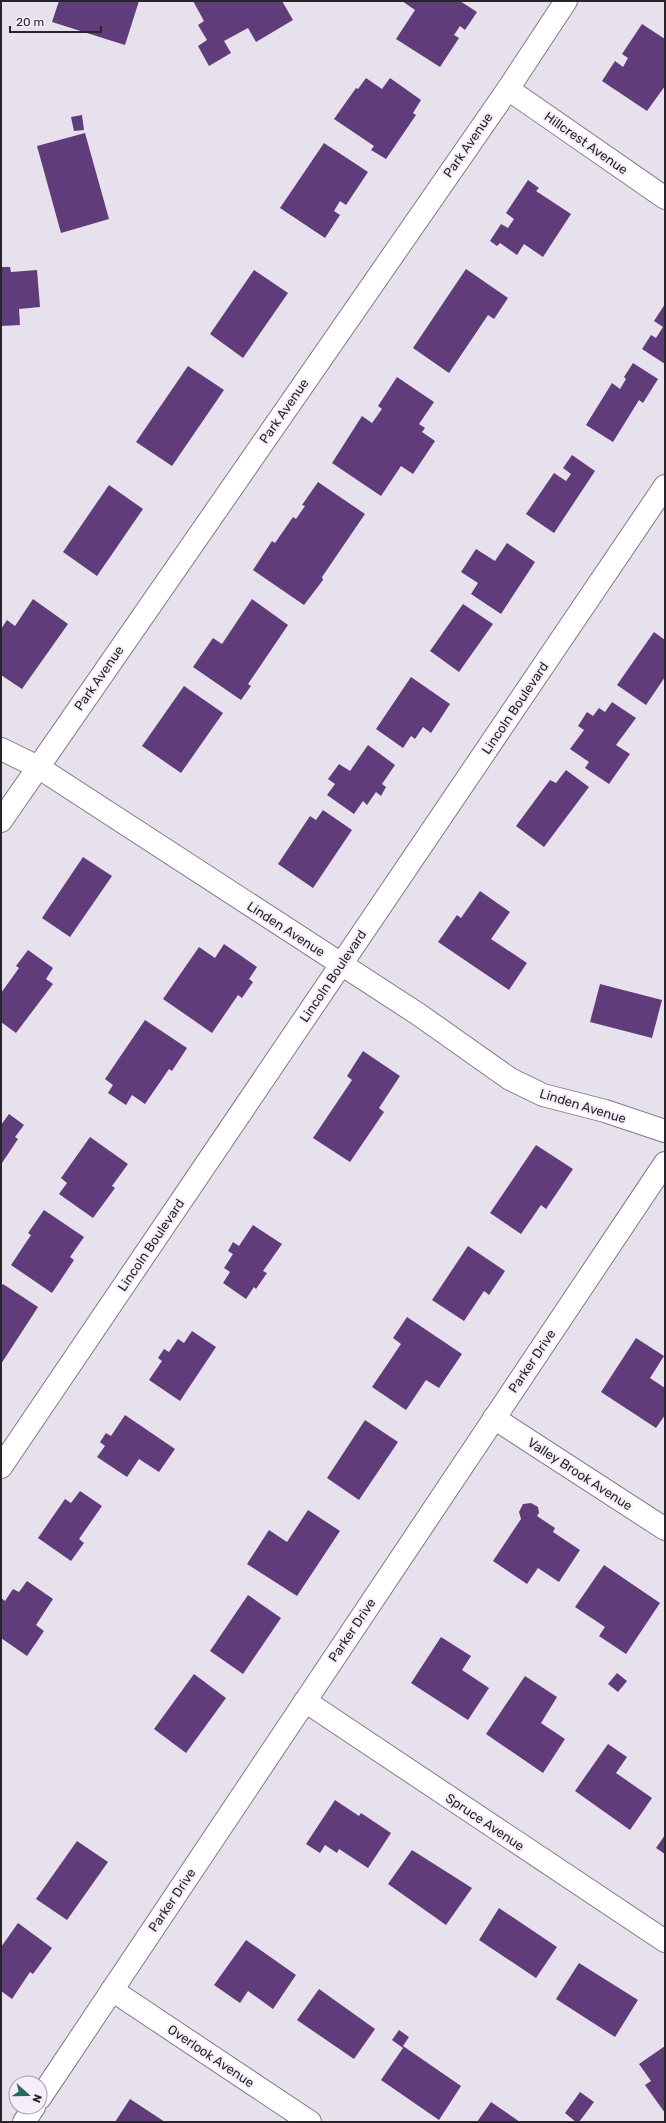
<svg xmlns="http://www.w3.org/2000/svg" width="666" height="2123" viewBox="0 0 666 2123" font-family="Rubik,sans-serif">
	<rect width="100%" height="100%" fill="#e7e1ed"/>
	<g fill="#613c7b">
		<path d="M59 1H139L125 45 52 22Z"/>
		<path d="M193 1H282L293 20 256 42 248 28 224 41 231 53 209 66 198 46 207 40 198 25 204 21Z"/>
		<path d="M402 1H460L477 12 465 30 460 26 454 35 459 38 440 67 396 39 415 10Z"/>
		<path d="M642 24 665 39V86L647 111 602 81 615 61 623 67 628 58 622 54Z"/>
		<path d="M366 78 382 89 390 78 421 100 413 113 416 115 386 159 371 150 374 146 334 119 356 88 358 89Z"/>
		<path d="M82 115 84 130 74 131 71 117Z"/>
		<path d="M85 133 109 219 61 233 37 146Z"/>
		<path d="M324 143 368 172 346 205 340 201 334 211 340 215 325 238 280 208Z"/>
		<path d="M528 180 539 188 536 191 571 214 543 257 524 244 517 255 500 243 497 246 490 241 501 224 508 228 514 219 506 213Z"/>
		<path d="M1 267H10L11 272 37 270 40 307 19 309 20 325 1 326Z"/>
		<path d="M466 269 508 298 494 319 488 315 449 373 413 348Z"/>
		<path d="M254 270 288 293 243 358 210 334Z"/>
		<path d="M665 304V364L642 349 651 335 656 338 663 327 654 321Z"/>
		<path d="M633 363 658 379 643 403 639 400 613 442 586 425 612 383 620 389 626 379 624 377Z"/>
		<path d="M188 366 224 390 172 466 136 442Z"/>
		<path d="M397 377 434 402 419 424 425 428 422 432 435 441 413 474 401 466 381 496 332 463 362 416 372 423 382 409 378 406Z"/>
		<path d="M572 455 595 471 554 533 526 514 554 473 566 481 571 474 563 468Z"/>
		<path d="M318 482 365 514 322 577 323 580 304 605 253 570 272 541 275 543 293 517 296 519 305 506 302 505Z"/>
		<path d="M109 485 143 509 97 576 63 552Z"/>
		<path d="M507 543 535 562 501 614 471 594 478 583 461 572 476 549 495 561Z"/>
		<path d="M33 599 68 624 22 689 1 675V629L7 620 15 626Z"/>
		<path d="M252 599 288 625 248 684 251 686 241 700 193 667 213 638 222 644Z"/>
		<path d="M463 604 493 624 459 672 430 651Z"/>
		<path d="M654 632 665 640V677L646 705 617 685Z"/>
		<path d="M411 677 450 704 431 733 423 727 415 739 411 736 403 748 376 729Z"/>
		<path d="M184 686 223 713 181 773 142 746Z"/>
		<path d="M612 702 636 718 616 745 630 754 609 784 585 768 589 762 570 749 584 730 578 726 587 712 593 716 599 708 605 712Z"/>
		<path d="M368 745 395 765 382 784 386 787 381 796 376 792 367 805 363 801 354 814 327 795 335 784 328 779 339 764 350 771Z"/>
		<path d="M566 770 589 787 544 847 516 826 550 780 556 783Z"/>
		<path d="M323 810 352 830 313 888 278 864 310 816 316 820Z"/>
		<path d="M83 857 112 876 70 937 42 918Z"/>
		<path d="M480 891 510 912 491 939 527 963 509 990 438 942 457 915 461 918Z"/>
		<path d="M224 944 257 967 249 979 253 982 242 998 238 995 212 1033 163 999 199 947 215 958Z"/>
		<path d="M28 950 53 968 46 979 53 984 16 1033 1 1022V993L19 968 16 966Z"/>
		<path d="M600 984 662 1000 652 1038 590 1022Z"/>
		<path d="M145 1020 187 1048 172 1071 169 1069 145 1104 132 1095 126 1105 108 1093 113 1085 105 1079Z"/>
		<path d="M363 1051 400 1076 379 1108 384 1112 350 1162 313 1138 352 1080 347 1076Z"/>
		<path d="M9 1114 24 1125 15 1137 18 1139 2 1163 1 1125Z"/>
		<path d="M90 1137 128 1164 112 1186 115 1188 93 1218 59 1194 67 1183 61 1178Z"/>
		<path d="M536 1145 573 1169 546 1209 541 1205 521 1234 490 1213Z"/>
		<path d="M44 1210 84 1237 70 1257 74 1260 52 1293 11 1265 31 1235 28 1233Z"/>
		<path d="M253 1225 282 1244 263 1271 267 1273 256 1289 254 1287 246 1299 223 1283 230 1272 224 1268 233 1254 228 1251 233 1242 239 1246Z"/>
		<path d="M468 1246 505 1271 489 1295 484 1291 464 1321 432 1300Z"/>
		<path d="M3 1284 38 1307 1 1364V1287Z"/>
		<path d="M407 1317 462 1354 439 1388 426 1380 406 1410 372 1387 401 1344 393 1338Z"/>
		<path d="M192 1331 216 1347 180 1401 149 1380 162 1361 158 1358 164 1349 169 1352 178 1339 184 1343Z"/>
		<path d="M636 1338 664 1356 650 1378 665 1388V1415L656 1428 601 1392Z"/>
		<path d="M125 1415 175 1449 159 1472 139 1459 127 1477 97 1457 105 1446 100 1442 106 1433 111 1436Z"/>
		<path d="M365 1420 398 1442 359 1500 327 1478Z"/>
		<path d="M80 1491 102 1506 79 1539 84 1543 71 1561 38 1538 65 1499 71 1503Z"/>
		<path d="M531 1503 538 1507 539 1513 537 1516 555 1528 553 1532 580 1550 559 1582 538 1568 527 1584 493 1561 521 1519 519 1512 523 1504Z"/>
		<path d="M308 1510 340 1531 297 1596 247 1564 269 1530 287 1542Z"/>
		<path d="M604 1565 660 1603 626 1654 599 1636 605 1627 575 1607Z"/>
		<path d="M27 1581 53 1599 36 1625 44 1631 27 1656 1 1638V1598L5 1601 13 1589 19 1592Z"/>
		<path d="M248 1595 281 1618 243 1674 210 1651Z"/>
		<path d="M441 1637 471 1656 462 1670 489 1688 468 1720 411 1683Z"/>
		<path d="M617 1673 627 1681 618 1692 608 1684Z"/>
		<path d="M194 1674 226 1698 186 1753 154 1729Z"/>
		<path d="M525 1676 557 1697 541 1723 565 1739 543 1773 486 1734Z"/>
		<path d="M608 1744 627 1757 616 1773 652 1798 630 1830 575 1791Z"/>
		<path d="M335 1800 359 1816 361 1813 391 1833 368 1868 339 1849 337 1853 325 1845 320 1853 306 1844Z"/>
		<path d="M665 1835V1854L656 1848Z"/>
		<path d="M77 1841 108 1862 67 1920 36 1899Z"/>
		<path d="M412 1850 472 1888 446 1925 388 1884Z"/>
		<path d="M499 1908 557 1947 536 1978 479 1940Z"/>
		<path d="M18 1923 52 1948 33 1974 30 1972 12 1999 1 1991V1947Z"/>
		<path d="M246 1940 296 1975 273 2009 248 1991 240 2003 214 1985Z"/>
		<path d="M579 1963 638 2000 615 2037 556 1999Z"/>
		<path d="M319 1989 375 2029 354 2059 297 2020Z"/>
		<path d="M399 2030 409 2037 403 2046 461 2086 439 2120 381 2080 403 2048 392 2040Z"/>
		<path d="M665 2046V2113L645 2085 651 2081 639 2064Z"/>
		<path d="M580 2092 594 2102 579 2122H576L565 2113Z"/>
		<path d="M130 2099 165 2122H115Z"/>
		<path d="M491 2102 520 2122H477Z"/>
	</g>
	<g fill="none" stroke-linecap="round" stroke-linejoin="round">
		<g stroke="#807a85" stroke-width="24">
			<g id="minor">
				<path d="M508 89 665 198"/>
				<path d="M1 749 38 767 418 1014 510 1079 543 1095 605 1111 665 1131"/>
				<path d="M1 821 508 89 566 1"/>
				<path d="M494 1418 665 1529"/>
				<path d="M1 1467 665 486"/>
				<path d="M305 1701 665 1941"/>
				<path d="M112 1990 310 2122"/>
				<path d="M40 2098 665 1163"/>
				<path d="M24 2122 34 2107"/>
			</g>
		</g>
		<use href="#minor" stroke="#fff" stroke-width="22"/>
	</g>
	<g text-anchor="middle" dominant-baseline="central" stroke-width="4" stroke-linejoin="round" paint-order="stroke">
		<g font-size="13" fill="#28252a" stroke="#f5eefa">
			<text transform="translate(586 143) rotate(35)">Hillcrest Avenue</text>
			<text transform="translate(468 145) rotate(-55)">Park Avenue</text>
			<text transform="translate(284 411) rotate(-55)">Park Avenue</text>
			<text transform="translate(99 678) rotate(-55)">Park Avenue</text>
			<text transform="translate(515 708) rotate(-56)">Lincoln Boulevard</text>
			<text transform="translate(286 929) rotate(33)">Linden Avenue</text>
			<text transform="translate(333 976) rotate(-56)">Lincoln Boulevard</text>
			<text transform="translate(583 1106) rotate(17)">Linden Avenue</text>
			<text transform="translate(151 1245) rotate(-56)">Lincoln Boulevard</text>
			<text transform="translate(532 1361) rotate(-56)">Parker Drive</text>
			<text transform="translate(580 1474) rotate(33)">Valley Brook Avenue</text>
			<text transform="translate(352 1630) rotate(-56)">Parker Drive</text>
			<text transform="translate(485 1822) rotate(34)">Spruce Avenue</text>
			<text transform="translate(172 1900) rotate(-56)">Parker Drive</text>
			<text transform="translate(211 2056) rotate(34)">Overlook Avenue</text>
		</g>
	</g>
	<rect width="666" height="2123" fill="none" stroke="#28252a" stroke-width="4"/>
	<g transform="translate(28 2095) rotate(111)"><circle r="19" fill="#f5eefa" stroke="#a39ea7"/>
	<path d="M0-3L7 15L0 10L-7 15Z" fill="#266a5c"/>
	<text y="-6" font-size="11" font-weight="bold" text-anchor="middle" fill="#28252a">N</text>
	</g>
	<path d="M10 26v6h91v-6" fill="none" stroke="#28252a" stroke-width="2"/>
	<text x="16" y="26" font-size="12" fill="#28252a" stroke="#f5eefa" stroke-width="3" paint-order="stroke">20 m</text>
</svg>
